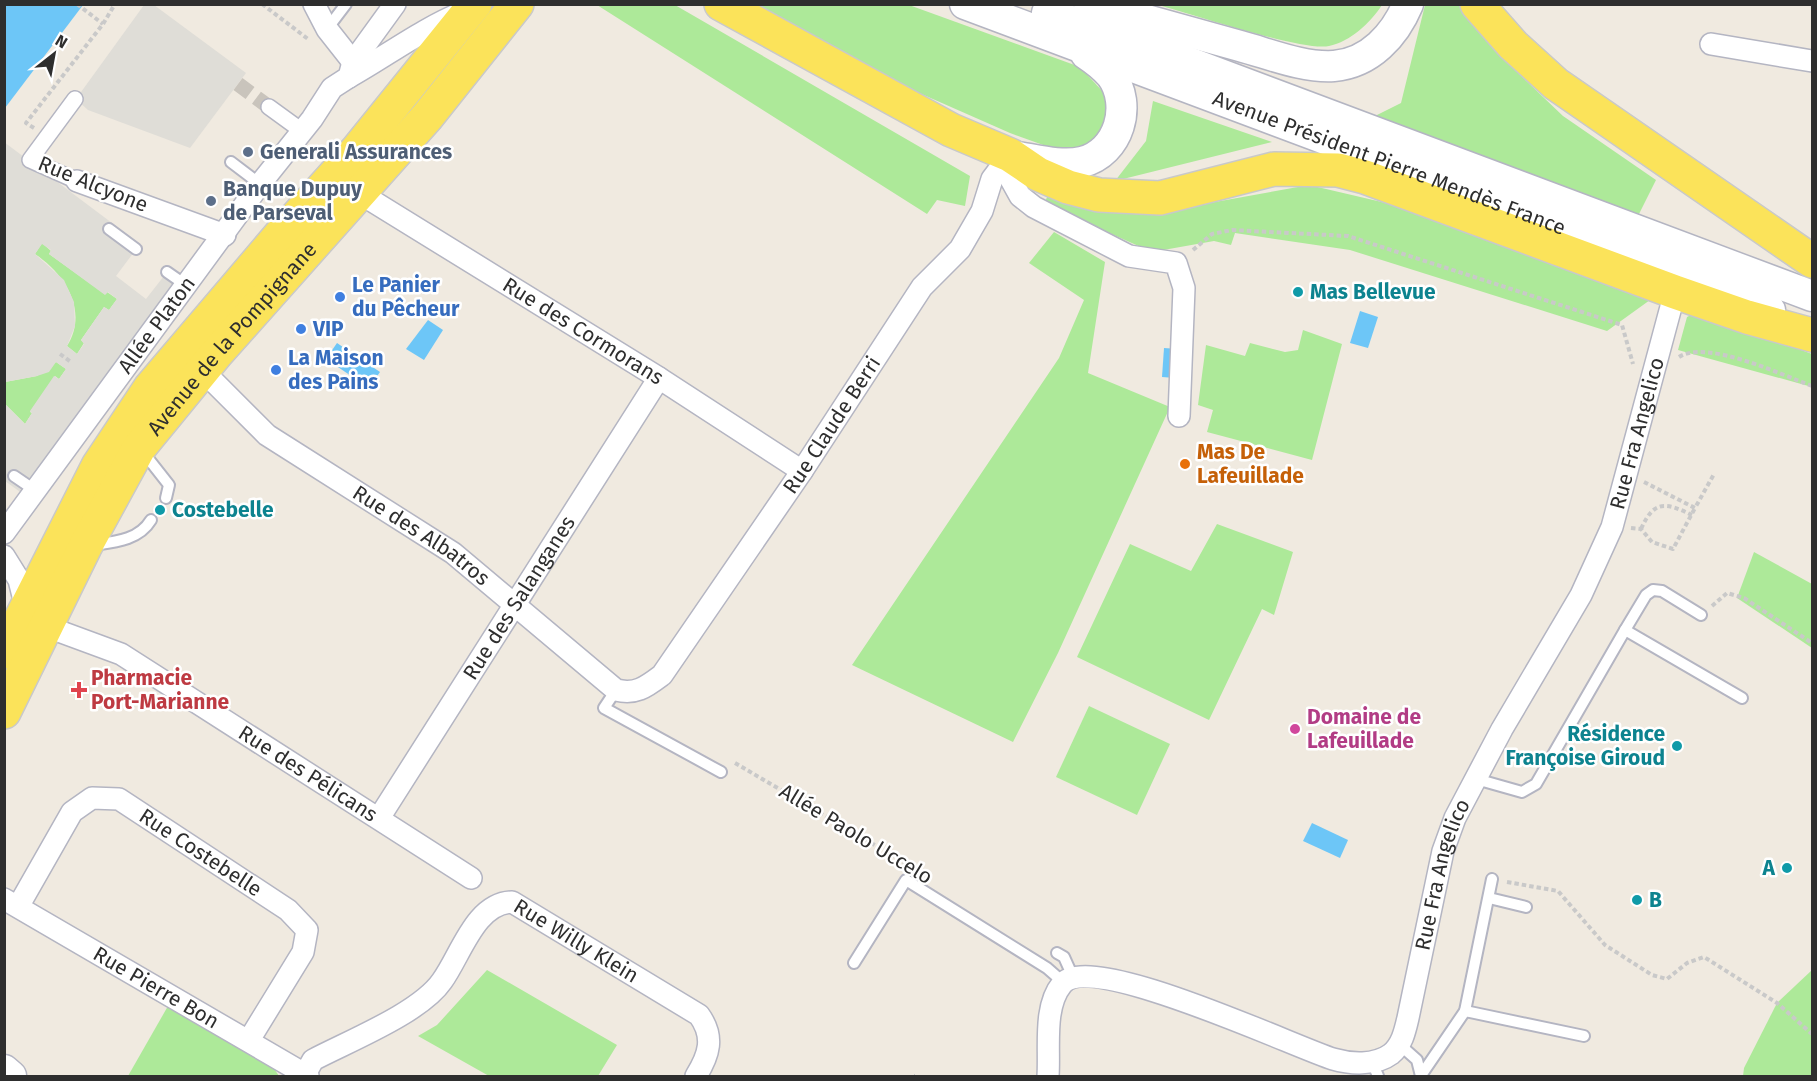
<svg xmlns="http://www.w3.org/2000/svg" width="1817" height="1081" viewBox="0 0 1817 1081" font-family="'Fira Sans',sans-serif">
	<rect width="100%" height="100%" fill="#f0eae0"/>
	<g fill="#ade999">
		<path d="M597 5H675L970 176 965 206 937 200 927 214Z"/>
		<path d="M746 5H909L1080 67 1106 95 1110 110 1107 128 1080 150 1060 151 1010 133 867 70Z"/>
		<path d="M1158 5H1382C1371 22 1350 42 1329 46 1303 52 1190 13 1158 5Z"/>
		<path d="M1425 5H1462L1493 49 1563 116 1656 180 1637 218 1371 118 1401 103Z"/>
		<path d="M1153 101 1272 142 1115 181 1146 141Z"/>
		<path d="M1309 185 1433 214 1650 300 1607 331 1350 250 1235 233 1231 245 1214 241 1152 252 1044 204 1048 195 1102 213 1165 211Z"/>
		<path d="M1054 232 1105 262 1088 373 1170 407 1058 653 1013 742 852 665 1059 358 1084 300 1029 263Z"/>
		<path d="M42 243 51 251 49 254 105 294 107 292 117 299 109 310 104 307 81 340 84 343 77 354 67 346C89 311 65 274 35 254Z"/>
		<path d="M1697 312 1812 354V387L1678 350 1687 317Z"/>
		<path d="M1303 330 1342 344 1312 460 1207 432 1213 410 1198 405 1206 345 1245 356 1250 343 1285 352 1298 350Z"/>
		<path d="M56 362 66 369 59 379 55 376 30 412 32 413 25 424 5 404V382L37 376Z"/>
		<path d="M1217 524 1293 552 1274 615 1262 609 1209 720 1077 657 1130 544 1191 571Z"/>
		<path d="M1754 552 1812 584V648L1737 598Z"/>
		<path d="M1089 706 1170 744 1137 815 1056 777Z"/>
		<path d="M487 970 617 1045 598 1076H489L418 1036 437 1025Z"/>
		<path d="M1812 970V1076H1743L1744 1068 1777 1003Z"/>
		<path d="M168 1006 273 1067 279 1076H128Z"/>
	</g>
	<g fill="#dfddd7" fill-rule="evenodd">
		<path d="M144 5H154L246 73 190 148 88 110 76 99Z"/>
		<path d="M4 142 140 244 116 276 146 299 171 267 192 281 30 499 5 481V404L25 424 32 413 30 411 54 376 59 379 66 369 56 362 49 372 37 376 5 382ZM42 244 51 250 49 254 105 295 108 292 117 299 109 310 104 307 81 340 84 344 77 354 67 346 75 326 74 302 64 280 35 254Z"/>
	</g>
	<g fill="#6dc6f7">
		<path d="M5 4 83 5 5 108 4 5Z"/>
		<path d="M1360 311 1378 317 1368 348 1350 343Z"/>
		<path d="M428 320 443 330 424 360 406 349Z"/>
		<path d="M337 343 380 372 369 388 326 359Z"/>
		<path d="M1164 348 1178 349 1175 378 1162 377Z"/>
		<path d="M1312 823 1348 840 1340 858 1303 841Z"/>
	</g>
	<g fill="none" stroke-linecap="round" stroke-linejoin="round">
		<path stroke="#c9c4bc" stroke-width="15" stroke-dasharray="15 8" stroke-linecap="butt" d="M238 84 269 107"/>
		<g stroke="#b4b5c2" stroke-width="14">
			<g id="service">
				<path d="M327 29 346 4"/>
				<path d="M231 162 260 184"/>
				<path d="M109 229 136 249"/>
				<path d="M167 272 187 286"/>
				<path d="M143 452 169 485 166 498"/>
				<path d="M14 476 36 491"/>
				<path d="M94 545C115 542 139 540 151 520"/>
				<path d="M1625 630 1742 698"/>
				<path d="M616 690 604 708 721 772"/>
				<path d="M1476 779 1522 792 1536 784 1625 630 1646 595 1653 590 1662 591 1701 615"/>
				<path d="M1489 898 1526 907"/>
				<path d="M1057 953 1064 957 1073 977"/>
				<path d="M854 963 906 880 1047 968 1063 982"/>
				<path d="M1465 1011 1584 1036"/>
				<path d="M1399 1044 1417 1060 1421 1076"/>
				<path d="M1372 1062 1378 1076"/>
				<path d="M1422 1074 1465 1011 1492 879"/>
			</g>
		</g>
		<g stroke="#b4b5c2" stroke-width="18">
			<g id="pedestrian">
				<path d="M75 99 30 160 77 181"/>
				<path d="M269 107 302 131"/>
			</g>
		</g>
		<g stroke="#b4b5c2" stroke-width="24">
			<g id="minor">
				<path d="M314 4 327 29 353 62"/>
				<path d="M1711 44 1812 61"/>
				<path d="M349 77C388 55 422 29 463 12"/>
				<path d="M1010 155V178L1020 196 1034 207 1129 256 1176 263 1184 288 1179 416"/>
				<path d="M77 181 225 235"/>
				<path id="s1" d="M361 194 659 378 802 471"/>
				<path id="s2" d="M202 370 267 435 453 553 616 690C636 695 646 687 662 675L802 471 922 287 960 249 982 211 992 179 1010 155"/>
				<path id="s3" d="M4 533 260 184 312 119 332 88 349 77 353 62 395 4"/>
				<path d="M4 556 19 580 26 608"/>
				<path id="s4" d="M45 626 121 654 471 878"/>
				<path id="s5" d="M379 818 659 378"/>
				<path id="s6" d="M4 899 308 1076"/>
				<path id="s7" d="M19 905 72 812 92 798 119 799 288 910 307 930 303 952 249 1040"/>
				<path id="s8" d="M304 1076 313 1060C349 1041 420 1013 442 981 461 955 475 903 512 902L699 1015C715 1037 709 1055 696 1076"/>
				<path id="s9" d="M1048 1076C1050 1048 1043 1007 1062 984 1090 950 1292 1046 1333 1059 1350 1064 1375 1066 1391 1054 1402 1045 1405 1031 1408 1018L1443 851 1455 818 1502 729 1581 595 1612 527 1675 292"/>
			</g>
		</g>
		<g stroke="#b4b5c2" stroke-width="33">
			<g id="secondary">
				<path id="s10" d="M965 4 1619 249 1770 310"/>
				<path d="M1089 4C1139 18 1189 32 1240 46 1270 54 1303 68 1334 66 1370 63 1395 35 1408 4"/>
				<path d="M1047 13 1151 48 1812 296"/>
				<path d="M1012 156C1034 159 1060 167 1082 162 1119 153 1133 105 1111 75 1104 67 1095 60 1086 54"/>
				<path d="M4 1070 11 1076"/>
			</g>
		</g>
		<g stroke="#c9c9c9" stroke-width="36">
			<g id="primary">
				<path d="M721 4 951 130 1010 155 1038 174 1068 187 1099 195 1160 198 1274 169 1338 170 1365 177 1675 292 1747 317 1812 335"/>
				<path d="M1477 4 1513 45 1556 84 1812 261"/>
				<path d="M4 652 98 466 150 388 282 233 357 150 475 4"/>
				<path id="s11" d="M4 712 85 547 139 448 216 354 427 117 517 4"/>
			</g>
		</g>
		<g stroke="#c9c9c9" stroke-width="4" stroke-dasharray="4.5 3" stroke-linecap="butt">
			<path d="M77 4 103 24"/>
			<path d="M262 4 308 39"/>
			<path d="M34 128 26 123 103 24 115 4"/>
			<path d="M1193 250 1212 234 1232 230 1348 236 1622 325 1633 364"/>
			<path d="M60 354 71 362"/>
			<path d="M1679 357C1707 339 1782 375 1812 386"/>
			<path d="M1644 482 1695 508 1714 474"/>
			<path d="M1631 528 1641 529 1652 542 1673 549 1695 508"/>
			<path d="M1641 529C1654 500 1665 502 1692 515"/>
			<path d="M1712 606 1727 593 1744 598 1812 643"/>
			<path d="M735 763 907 864"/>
			<path d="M1507 882 1558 891 1605 945 1652 975 1667 979 1687 963 1704 957 1777 1003 1812 1034"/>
			<path d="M914 1076H915"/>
		</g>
		<use href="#service" stroke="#fff" stroke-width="10"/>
		<use href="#pedestrian" stroke="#fff" stroke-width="15"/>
		<use href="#minor" stroke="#fff" stroke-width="21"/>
		<use href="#secondary" stroke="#fff" stroke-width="30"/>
		<use href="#primary" stroke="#fbe35a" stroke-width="33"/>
	</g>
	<g fill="#5c6f8a" stroke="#fff" stroke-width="2">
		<circle cx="248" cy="152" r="6"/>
		<circle cx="211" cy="201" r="6"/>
	</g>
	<g fill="#0f9aa8" stroke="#fff" stroke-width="2">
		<circle cx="1298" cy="292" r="6"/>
		<circle cx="160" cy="510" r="6"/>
		<circle cx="1677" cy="746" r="6"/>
		<circle cx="1787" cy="868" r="6"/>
		<circle cx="1637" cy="900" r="6"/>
	</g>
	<g fill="#3f7fe0" stroke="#fff" stroke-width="2">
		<circle cx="340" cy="297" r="6"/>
		<circle cx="301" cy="329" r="6"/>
		<circle cx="276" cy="370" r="6"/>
	</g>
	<circle fill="#e8710a" stroke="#fff" stroke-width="2" cx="1185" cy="464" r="6"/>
	<path fill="#e0444e" stroke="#fff" stroke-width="2" d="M76 681h6v6h6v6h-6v6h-6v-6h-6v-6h6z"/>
	<circle fill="#d1479c" stroke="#fff" stroke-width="2" cx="1295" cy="729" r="6"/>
	<g text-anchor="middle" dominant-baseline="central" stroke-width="5" stroke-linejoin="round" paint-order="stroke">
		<g font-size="21" font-weight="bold" fill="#4e5e75" stroke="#fff" text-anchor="start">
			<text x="260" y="152">Generali Assurances</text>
			<text x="223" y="189">Banque Dupuy<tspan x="223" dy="24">de Parseval</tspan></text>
		</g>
		<g font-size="21" fill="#2e2e2e" stroke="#fff">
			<text stroke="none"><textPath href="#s10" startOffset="453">Avenue Président Pierre Mendès France</textPath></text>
			<text transform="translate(93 184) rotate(22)">Rue Alcyone</text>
			<text stroke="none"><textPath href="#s3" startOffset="258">Allée Platon</textPath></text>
			<text stroke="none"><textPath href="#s1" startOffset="261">Rue des Cormorans</textPath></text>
			<text stroke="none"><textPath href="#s11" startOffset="440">Avenue de la Pompignane</textPath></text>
			<text stroke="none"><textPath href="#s2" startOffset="878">Rue Claude Berri</textPath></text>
			<text stroke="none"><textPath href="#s9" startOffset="1116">Rue Fra Angelico</textPath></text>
			<text stroke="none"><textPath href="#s2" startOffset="276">Rue des Albatros</textPath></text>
			<text stroke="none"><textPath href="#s5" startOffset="261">Rue des Salanganes</textPath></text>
			<text stroke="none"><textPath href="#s4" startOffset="303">Rue des Pélicans</textPath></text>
			<text transform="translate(856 834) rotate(31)">Allée Paolo Uccelo</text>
			<text stroke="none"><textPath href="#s7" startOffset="256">Rue Costebelle</textPath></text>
			<text stroke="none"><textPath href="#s9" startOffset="630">Rue Fra Angelico</textPath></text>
			<text stroke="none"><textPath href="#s8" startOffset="356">Rue Willy Klein</textPath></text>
			<text stroke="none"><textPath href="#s6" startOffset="176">Rue Pierre Bon</textPath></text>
		</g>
		<g font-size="21" font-weight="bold" fill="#366cbe" stroke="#fff" text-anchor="start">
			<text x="352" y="285">Le Panier<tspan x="352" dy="24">du Pêcheur</tspan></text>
			<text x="313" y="329">VIP</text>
			<text x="288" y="358">La Maison<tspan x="288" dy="24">des Pains</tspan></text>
		</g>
		<g font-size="21" font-weight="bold" fill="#0d838f" stroke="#fff" text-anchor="start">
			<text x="1310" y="292">Mas Bellevue</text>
			<text x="172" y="510">Costebelle</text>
			<text x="1665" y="734" text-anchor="end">Résidence<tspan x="1665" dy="24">Françoise Giroud</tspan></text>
			<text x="1775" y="868" text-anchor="end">A</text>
			<text x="1649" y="900">B</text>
		</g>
		<g font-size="21" font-weight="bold" fill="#c56008" stroke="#fff" text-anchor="start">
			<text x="1197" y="452">Mas De<tspan x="1197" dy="24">Lafeuillade</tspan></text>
		</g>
		<g font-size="21" font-weight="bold" fill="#be3a42" stroke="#fff" text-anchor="start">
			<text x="91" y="678">Pharmacie<tspan x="91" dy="24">Port-Marianne</tspan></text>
		</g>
		<g font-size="21" font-weight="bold" fill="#b23c85" stroke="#fff" text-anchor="start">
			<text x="1307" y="717">Domaine de<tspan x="1307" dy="24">Lafeuillade</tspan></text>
		</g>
	</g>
	<rect width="1817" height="1081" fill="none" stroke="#2e2e2e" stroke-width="12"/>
	<g transform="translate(54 54) rotate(31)" stroke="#ffffff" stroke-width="4.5" paint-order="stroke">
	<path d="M0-4.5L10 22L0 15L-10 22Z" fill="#2e2e2e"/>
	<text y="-9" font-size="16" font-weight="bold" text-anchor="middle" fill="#2e2e2e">N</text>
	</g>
</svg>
